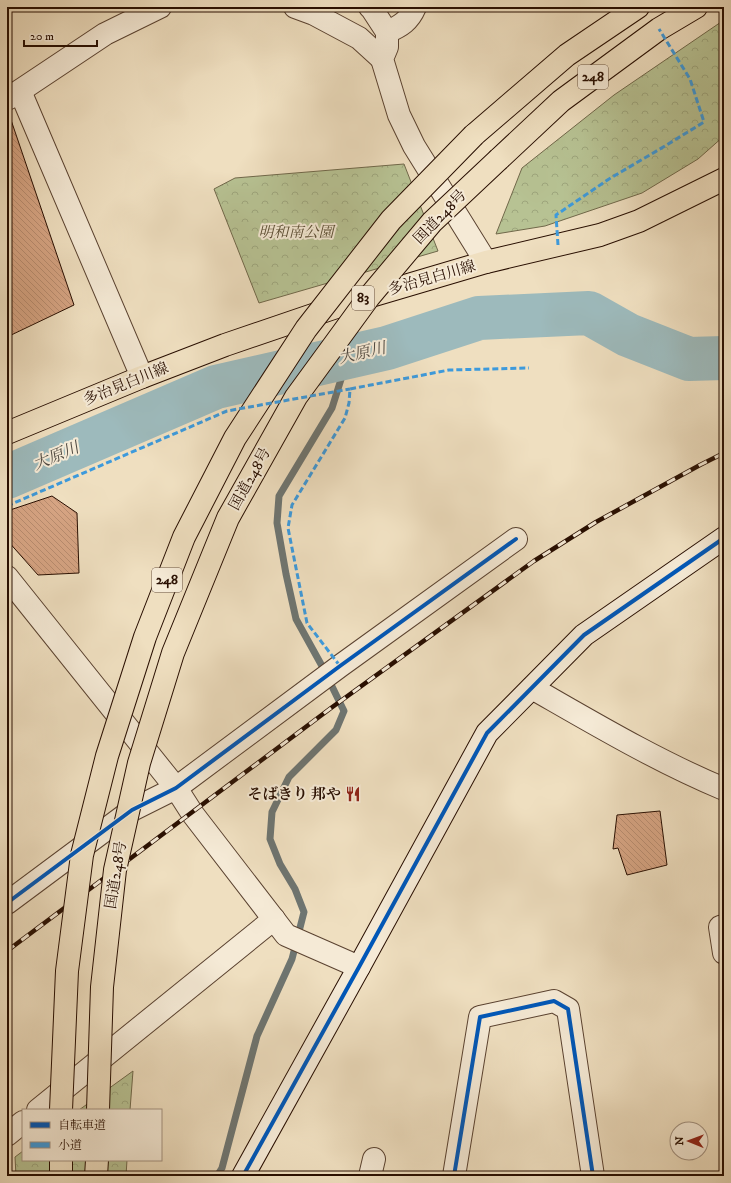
<svg xmlns="http://www.w3.org/2000/svg" width="731" height="1183" viewBox="0 0 731 1183" font-family="'IM FELL DW Pica','Noto Serif JP',serif">
	<defs>
		<pattern id="forest-crowns" width="20" height="18" patternUnits="userSpaceOnUse"><rect width="20" height="18" fill="#b7c293"/><path d="M2 6a3 3 0 1 1 6 0M12 15a3 3 0 1 1 6 0" fill="none" stroke="#9da67d"/></pattern>
		<pattern id="building-back-hatch" width="6" height="6" patternUnits="userSpaceOnUse"><rect width="6" height="6" fill="#d6a483"/><path d="M-1 5l2 2M0 0l6 6M5-1l2 2" fill="none" stroke="#b88c6f"/></pattern>
	</defs>
	<rect width="100%" height="100%" fill="#efdfc0"/>
	<filter id="stains"><feTurbulence type="fractalNoise" baseFrequency=".005" numOctaves="4"/><feColorMatrix values="0 0 0 0 .2 0 0 0 0 .09 0 0 0 0 .02 0 0 0 .5 -.17"/></filter>
	<radialGradient id="worn" r=".72"><stop offset=".6" stop-color="#630" stop-opacity="0"/><stop offset="1" stop-color="#630" stop-opacity=".3"/></radialGradient>
	<g fill="url(#forest-crowns)" stroke="#70684a">
		<path d="M724 20V136L698 159 642 193 545 226 496 234 522 168 614 95Z"/>
		<path d="M404 164 438 251 259 303 214 189 235 178Z"/>
		<path d="M133 1071 130 1110H79Z"/>
		<path d="M23 1151V1160H127L126 1176H16L15 1157Z"/>
	</g>
	<g fill="none" stroke-linecap="round" stroke-linejoin="round">
		<path stroke="#6e7571" stroke-width="7" d="M217 1176 222 1168 257 1036 292 959 304 912 295 889 280 864 270 839 272 812 289 777 336 730 344 711 322 666 296 619 286 574 277 523 279 496 332 408 348 357"/>
		<path stroke="#9dbabc" stroke-width="44" d="M7 477 216 387 387 348 479 318 589 313 628 335 689 359 724 358"/>
	</g>
	<g fill="url(#building-back-hatch)" stroke="#280e00">
		<path d="M10 117 74 305 7 337V118Z"/>
		<path d="M52 496 77 513 79 573 38 575 7 540V511Z"/>
		<path d="M660 811 667 865 627 875 618 848 613 849 617 815Z"/>
	</g>
	<g fill="none" stroke-linecap="round" stroke-linejoin="round">
		<g stroke="#5a4230" stroke-width="24">
			<g id="street">
				<path d="M295 7 314 14 359 38 382 59"/>
				<path d="M370 7 372 9 387 32V47L382 59 399 115 414 146 486 262"/>
				<path d="M387 32C401 26 409 21 415 7"/>
				<path d="M20 91 142 377"/>
				<path d="M9 98 105 34 160 7"/>
				<path d="M7 577 176 788 192 813 286 935 359 967"/>
				<path d="M532 688C595 724 657 761 724 789"/>
				<path d="M7 903 132 810 176 788 340 666 516 539"/>
				<path d="M724 926 720 927 724 953"/>
				<path d="M38 1110 274 919"/>
				<path d="M7 1135 23 1122"/>
				<path d="M370 1176 374 1159"/>
				<path d="M454 1176 480 1017 554 1001 568 1009 593 1176"/>
			</g>
		</g>
		<g stroke="#280e00" stroke-width="24">
			<path id="secondary" d="M243 1176 359 967 487 733 584 635 724 538"/>
		</g>
		<g stroke="#280e00" stroke-width="24">
			<path id="primary" d="M7 433 142 377 225 345 354 301 486 262 600 235 639 221 724 179"/>
		</g>
		<g stroke="#280e00" stroke-width="24">
			<g id="highway">
				<path d="M474 135 567 55 638 7"/>
				<path d="M499 159 561 101 659 29 696 7"/>
				<path d="M61 1176V1160"/>
				<path d="M96 1176 97 1160"/>
			</g>
		</g>
		<use href="#street" stroke="#f5ead6" stroke-width="22"/>
		<use href="#secondary" stroke="#f5ead6" stroke-width="22"/>
		<use href="#primary" stroke="#efdfc0" stroke-width="22"/>
		<use href="#highway" stroke="#efdfc0" stroke-width="22"/>
		<g stroke="#280e00" stroke-width="4.5">
			<path id="rail" d="M7 951 331 708 534 561 596 522 700 465 724 453"/>
		</g>
		<use href="#rail" stroke="#f5ead6" stroke-width="3" stroke-dasharray="9" stroke-linecap="butt"/>
		<g stroke="#280e00" stroke-width="24" stroke-linecap="butt">
			<g id="highway-bridge">
				<path d="M61 1110 67 971 82 855 107 756 145 637 184 537 235 438 306 329 391 220 474 135"/>
				<path d="M98 1110 102 987 115 870 139 763 173 653 228 518 296 397 369 297 432 222 499 159"/>
			</g>
		</g>
		<use href="#highway-bridge" stroke="#efdfc0" stroke-width="22"/>
		<g stroke="#3d9adc" stroke-width="3" stroke-dasharray="6 3" stroke-linecap="butt">
			<path d="M558 245 556 215 609 179 665 146 704 122 690 79 659 29"/>
			<path d="M7 506 227 411 350 389"/>
			<path d="M340 666 307 623 288 528 292 505 345 418 349 403 350 389 449 370 529 368"/>
		</g>
		<g stroke="#f5ead6" stroke-width="6">
			<g id="cycleway">
				<path d="M7 903 132 810 176 788 340 666 516 539"/>
				<path d="M243 1176 359 967 487 733 584 635 724 538"/>
				<path d="M454 1176 480 1017 554 1001 568 1009 593 1176"/>
			</g>
		</g>
		<use href="#cycleway" stroke="#0057b8" stroke-width="4"/>
	</g>
	<defs>
		<g id="restaurant-bare" transform="scale(1.2)"><path d="M-5-6h1v4h1v-4h1v4h1v-4h1v5L-1.5 .5V6h-2V.5L-5-1ZM5-6V6H3V1.5H1.5Q1.5-4 5-6Z" fill="#8f2418" stroke="#f5ead6" stroke-width="2.5" paint-order="stroke"/></g>
	</defs>
	<g fill-rule="evenodd">
		<use href="#restaurant-bare" x="353" y="794"/>
	</g>
	<g text-anchor="middle" dominant-baseline="central" stroke-width="4" stroke-linejoin="round" paint-order="stroke">
		<g fill="#f5ead6" stroke="#665040" stroke-width="1">
			<rect x="578" y="65" width="30" height="24" rx="3"/>
			<rect x="352" y="286" width="22" height="24" rx="3"/>
			<rect x="152" y="568" width="30" height="24" rx="3"/>
		</g>
		<g font-size="14" font-weight="bold" fill="#280e00">
			<text x="593" y="77">248</text>
			<text x="363" y="298">83</text>
			<text x="167" y="580">248</text>
		</g>
		<g font-size="15" fill="#280e00" stroke="#f5ead6">
			<text transform="translate(440 217) rotate(-46)">国道248号</text>
			<text transform="translate(432 278) rotate(-16)">多治見白川線</text>
			<text transform="translate(126 384) rotate(-22)">多治見白川線</text>
			<text transform="translate(250 479) rotate(-61)">国道248号</text>
			<text transform="translate(116 875) rotate(-81)">国道248号</text>
		</g>
		<g font-size="15" font-style="italic" fill="#5a4d33" stroke="#f5ead6">
			<text x="296" y="232">明和南公園</text>
		</g>
		<g font-size="15" font-weight="bold" fill="#280e00" stroke="#f5ead6" text-anchor="end">
			<text x="341" y="794">そばきり 邦や</text>
		</g>
		<g font-size="16" font-style="italic" fill="#514a42" stroke="#f5ead6">
			<text transform="translate(362 353) rotate(-13)">大原川</text>
			<text transform="translate(56 456) rotate(-23)">大原川</text>
		</g>
	</g>
	<rect width="731" height="1183" fill="none" stroke="#efdfc0" stroke-width="24"/>
	<rect x="8" y="8" width="715" height="1167" fill="none" stroke="#280e00" stroke-width="2"/>
	<rect x="12" y="12" width="707" height="1159" fill="none" stroke="#280e00"/>
	<rect x="22" y="1109" width="140" height="52" fill="#f5ead6" stroke="#a39280"/>
	<rect x="30" y="1122" width="20" height="6" fill="#0057b8" stroke="#a39280"/>
	<text x="58" y="1129" font-size="12" fill="#280e00">自転車道</text>
	<rect x="30" y="1142" width="20" height="6" fill="#3d9adc" stroke="#a39280"/>
	<text x="58" y="1149" font-size="12" fill="#280e00">小道</text>
	<g transform="translate(689 1141) rotate(271)"><circle r="19" fill="#f5ead6" stroke="#a39280"/>
	<path d="M0-3L7 15L0 10L-7 15Z" fill="#8f2418"/>
	<text y="-6" font-size="11" font-weight="bold" text-anchor="middle" fill="#280e00">N</text>
	</g>
	<path d="M24 40v6h73v-6" fill="none" stroke="#280e00" stroke-width="2"/>
	<text x="30" y="40" font-size="12" fill="#280e00" stroke="#f5ead6" stroke-width="3" paint-order="stroke">20 m</text>
	<rect width="100%" height="100%" filter="url(#stains)"/>
	<rect width="100%" height="100%" fill="url(#worn)"/>
</svg>
